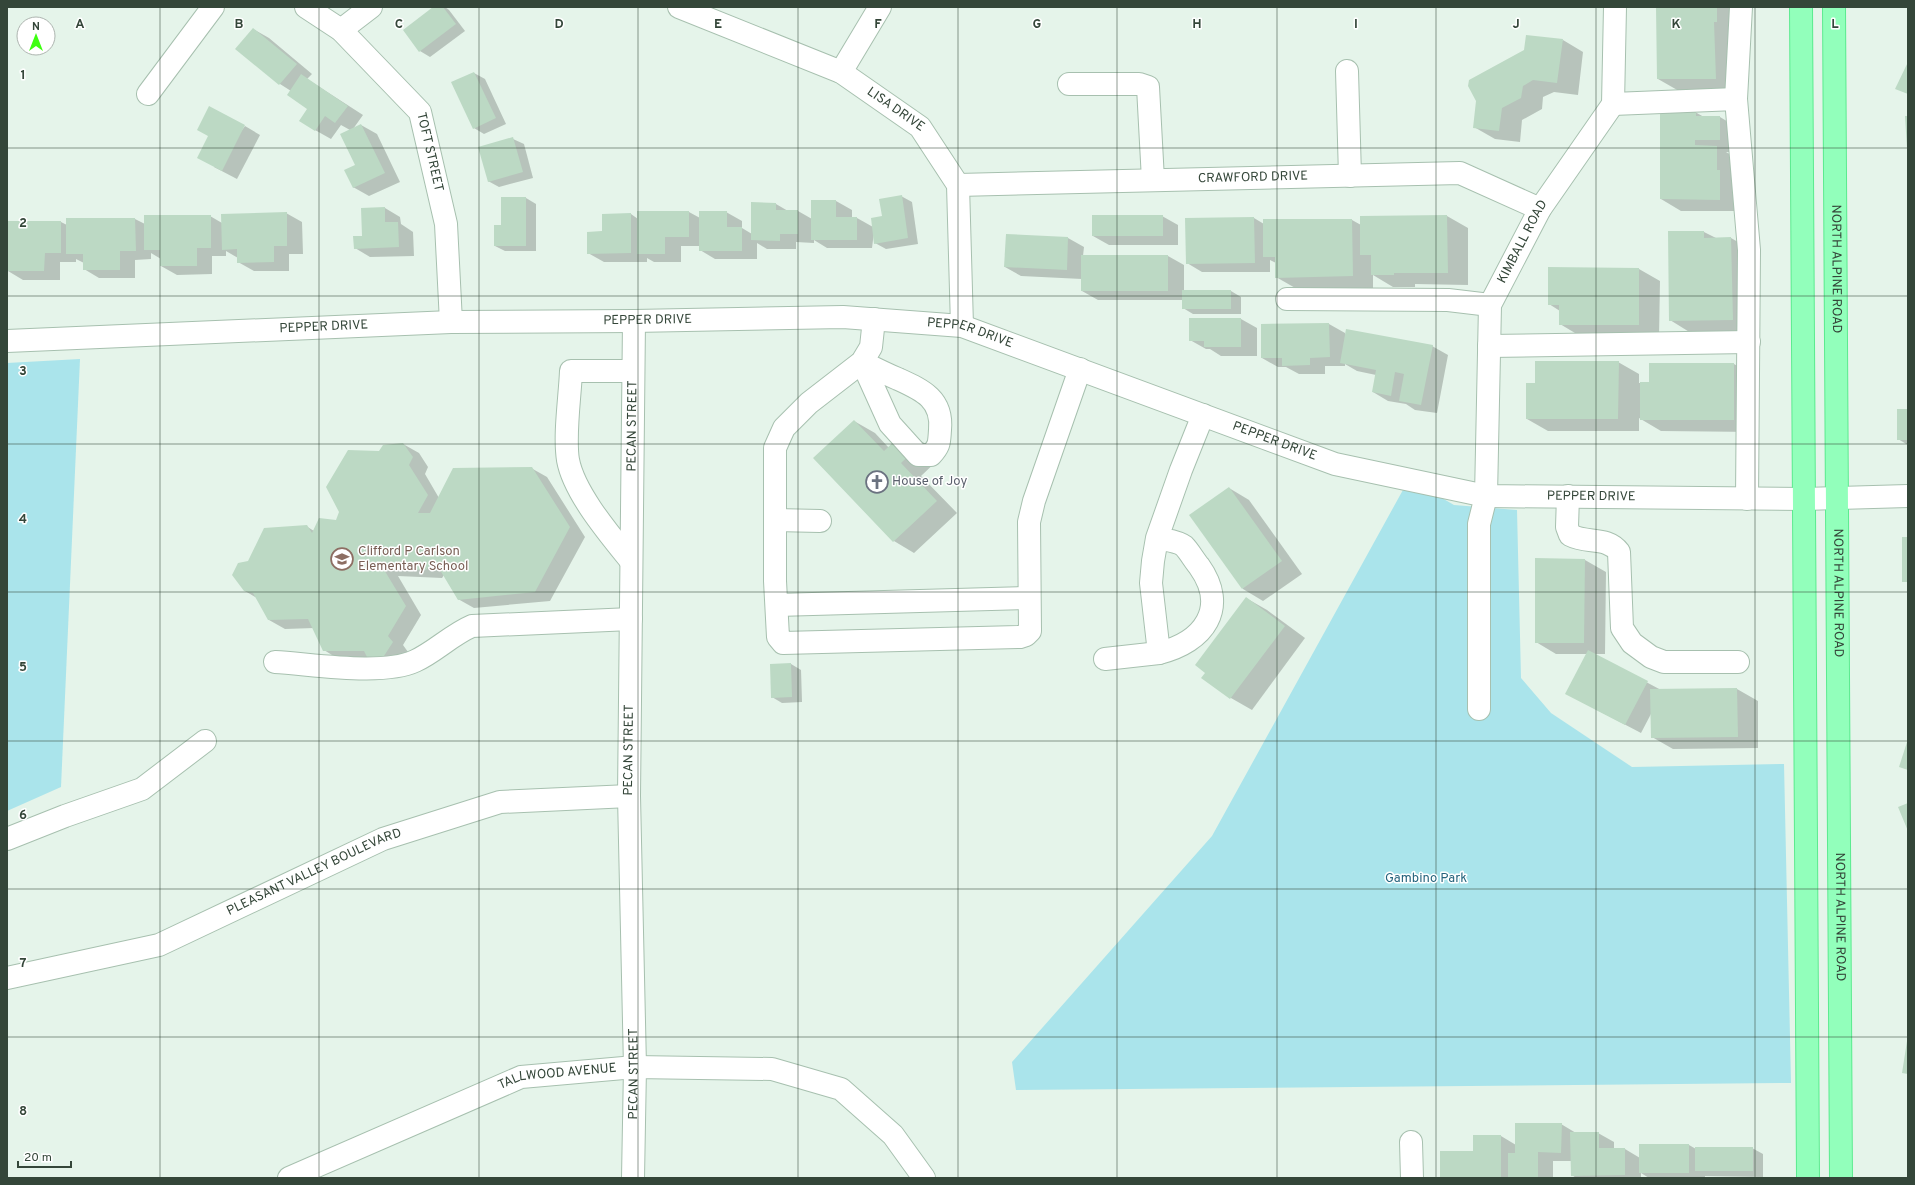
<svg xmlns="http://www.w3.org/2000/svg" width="1915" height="1185" viewBox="0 0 1915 1185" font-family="Overpass,sans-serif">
	<rect width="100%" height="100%" fill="#e5f4ea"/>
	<g fill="#aae4eb">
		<path d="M80 359 61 787 7 811V363Z"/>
		<path d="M1409 479 1454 505 1517 510 1521 678 1551 713 1632 767 1784 764 1791 1083 1016 1090 1012 1062 1212 836Z"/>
	</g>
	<g fill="#0003">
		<path d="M435 7H445L449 10 465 31 430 57 420 51Z"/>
		<path d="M1657 7H1732L1737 90 1679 91 1658 79Z"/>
		<path d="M253 29 269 38 312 74 307 79 363 115 353 129 361 125 377 134 400 182 369 196 353 187 356 166 350 130 341 125 331 139 315 130 309 109 291 91 280 84 237 49Z"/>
		<path d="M1563 40 1583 52 1578 95 1554 92 1543 97 1542 109 1522 120 1520 142 1495 139 1474 127Z"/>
		<path d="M474 73 485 79 506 124 484 134 474 128Z"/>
		<path d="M1695 112 1704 117H1720L1740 129V152H1726L1738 159 1741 211H1681L1661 199Z"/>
		<path d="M245 126 260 135 237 179 214 167Z"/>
		<path d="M513 139 524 144 533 178 499 187 488 181Z"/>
		<path d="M901 196 912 202 918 244 886 249 875 243 874 232 872 248H827L814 240V243L796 242V249H767L757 243V259H715L700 250V246H681V262H654L647 258V262H604L588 253 603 232 631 214 638 219V212H689L700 218 726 212 742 221V228L752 234 776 204 788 211H798L812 219 836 201 852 210V218H857L873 227Z"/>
		<path d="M526 198 536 204V251H505L495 246 502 226Z"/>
		<path d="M385 208 400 217 401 224 413 232 414 256 370 257 355 248Z"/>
		<path d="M286 213 302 222 303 254H289V271H254L238 262V258L226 251V256H212V274L177 275 161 266V259L151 253V259L135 260V278H99L84 269V263L76 259V262H60V280H23L8 271 7 222H61L67 225V219H135L145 224 210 216 222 223Z"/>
		<path d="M1162 216 1178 225V245H1109L1093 236Z"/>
		<path d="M1447 216 1468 228V285L1415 284V287H1393L1373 275V288L1297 289 1276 277V263L1270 260V272H1202L1187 263 1254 218 1264 224 1352 220 1361 225Z"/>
		<path d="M1669 232H1704L1716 238H1731L1752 250 1753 332 1691 333 1670 320Z"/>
		<path d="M1007 235 1068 238 1084 247 1083 256H1168L1184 265V291H1231L1241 297V314H1193L1183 308V300H1098L1082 291V279L1021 276 1005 267Z"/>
		<path d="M1639 269 1660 281 1659 337 1580 336 1560 324V311L1549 304Z"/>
		<path d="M1190 319H1241L1257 328V356H1221L1210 349H1206L1190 340Z"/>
		<path d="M1329 324 1345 333V338L1432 346 1448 355 1437 413 1415 410 1406 404 1388 401 1373 392 1376 375 1357 371 1345 364V366H1325V374H1299L1286 367H1278L1262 358Z"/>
		<path d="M1618 362 1639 374V383H1650L1734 364 1755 376V432L1661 431 1639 418V431H1548L1527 419 1536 384Z"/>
		<path d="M1908 410V445L1898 439Z"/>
		<path d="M854 421 875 433 889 448 905 432 926 444 940 458 921 476 957 513 914 553 894 541Z"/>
		<path d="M403 444 419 453 428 467 425 474 439 498 531 468 547 477 585 537 550 601 474 608 458 599 444 575 442 578 398 576 421 615 403 645 408 652 398 668 340 660 324 650 314 628 285 629 269 620 257 598 245 591 248 562 306 526 314 531 336 521 380 452Z"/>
		<path d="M1229 488 1249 500 1302 574 1263 601 1243 589Z"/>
		<path d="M1585 560 1606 572 1605 654H1594L1661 690 1737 689 1758 701V748L1673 749 1652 737V712L1641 733 1582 702 1587 654H1556L1536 642Z"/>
		<path d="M1246 598 1267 610 1305 638 1252 710 1231 698 1203 678Z"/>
		<path d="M791 664 801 670 802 702 782 703 772 697Z"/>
		<path d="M1561 1124 1576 1133H1598L1614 1142V1149H1625L1640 1158 1689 1145 1696 1149 1752 1148 1763 1154V1177L1705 1176V1178H1649L1641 1173V1178H1576L1572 1175V1161H1553V1178H1441L1474 1152 1501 1136 1516 1145Z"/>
	</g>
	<g fill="#bcd9c4">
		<path d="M433 7H443L456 24 419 52 403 30Z"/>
		<path d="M1656 7H1717V22H1714L1716 79H1657Z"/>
		<path d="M253 28 297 64 279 85 235 49Z"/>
		<path d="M1526 35 1563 39 1557 83 1533 80 1523 86 1521 98 1502 108 1499 131 1473 128 1476 101 1468 86 1469 80 1524 50Z"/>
		<path d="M1908 62V94L1895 89Z"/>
		<path d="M474 72 496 118 473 129 451 82Z"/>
		<path d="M301 74 348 106 335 123 325 116 315 131 299 121 307 109 287 95Z"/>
		<path d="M209 106 245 125 222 171 197 158 208 136 197 130Z"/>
		<path d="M1660 111H1696V116H1720V140H1695V145L1717 146V170H1720V200L1660 199Z"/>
		<path d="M1905 116H1908V148H1907Z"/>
		<path d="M361 124 385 173 353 188 344 170 355 165 340 134Z"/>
		<path d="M513 137 523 172 488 182 478 147Z"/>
		<path d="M902 195 908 238 874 244 871 218 882 216 879 199Z"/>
		<path d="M501 197H526V246H494V225H501Z"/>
		<path d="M811 200H836V217H857V240H811Z"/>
		<path d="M751 202 776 203V210H798V234H780V241L751 240Z"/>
		<path d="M385 207V222H398L399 247 354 249 353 236H362L361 208Z"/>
		<path d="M637 211H689V237H665V254H637Z"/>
		<path d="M699 211H727V227H742V251H699Z"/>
		<path d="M287 212V246H274V262L237 263V249L222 250 221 214Z"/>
		<path d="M631 213V253L587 254V232L602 231V214Z"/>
		<path d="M144 215H211V248H197V266H160V250H144Z"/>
		<rect x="1092" y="215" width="71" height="21"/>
		<path d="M1447 215 1448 273H1394V275H1371V255H1360V216Z"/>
		<path d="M1254 217 1255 263 1186 264 1185 218Z"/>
		<path d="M66 218H135L136 251H120V270H83V254H66Z"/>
		<path d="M1263 219H1352L1353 276 1275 278V257H1263Z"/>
		<path d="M7 221H61V253H45L44 271H7Z"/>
		<path d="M1668 231H1704V238L1731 237 1733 320 1669 321Z"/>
		<path d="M1006 234 1068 237 1067 270 1004 267Z"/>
		<rect x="1081" y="255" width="87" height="36"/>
		<path d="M1548 267 1639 268V325H1559V305H1548Z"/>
		<rect x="1182" y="290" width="49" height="19"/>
		<path d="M1189 318H1241V347H1204V341H1189Z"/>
		<path d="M1329 323 1330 357 1310 358V365L1282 366V358H1261V324Z"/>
		<path d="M1346 329 1433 345 1421 405 1399 401 1404 374 1395 372 1391 396 1372 392 1376 370 1340 363Z"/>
		<path d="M1535 361H1619L1618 419H1526V383H1535Z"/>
		<path d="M1649 363H1734V420H1640V382H1649Z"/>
		<rect x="1897" y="409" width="11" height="31"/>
		<path d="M854 420 884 451 905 431 919 446 901 463 937 501 893 542 813 458Z"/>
		<path d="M403 443 413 457 409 465 428 495 418 513H430L453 468 532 467 570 527 535 592 458 600 434 560 426 570 383 568 406 606 388 636 393 642 382 659H368L364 651H323L308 619 268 620 253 593 244 591 232 575 238 563 248 561 264 528 307 525 312 533 319 518 336 520 339 512 326 487 348 450 379 451 383 445Z"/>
		<path d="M1229 487 1282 561 1242 589 1189 515Z"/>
		<rect x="1902" y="537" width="6" height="45"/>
		<path d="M1535 558 1585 559 1584 643H1535Z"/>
		<path d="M1246 597 1285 626 1230 699 1201 678 1205 673 1195 665Z"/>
		<path d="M1588 650 1648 681 1625 725 1565 694Z"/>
		<path d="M791 663 792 697 771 698 770 664Z"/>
		<path d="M1737 688 1738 737 1651 738 1650 689Z"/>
		<path d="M1908 739V770L1899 767Z"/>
		<path d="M1908 803V831L1898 807Z"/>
		<path d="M1907 1041 1908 1042V1074L1902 1073Z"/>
		<path d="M1515 1123H1562L1561 1153 1538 1152V1178L1508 1177V1153H1515Z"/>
		<path d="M1570 1132H1599V1148H1625V1175L1571 1176Z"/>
		<path d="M1473 1135H1501V1178H1440V1151H1473Z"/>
		<rect x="1639" y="1144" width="50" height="29"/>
		<rect x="1695" y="1147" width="58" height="24"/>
	</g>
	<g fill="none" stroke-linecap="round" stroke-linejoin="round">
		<g stroke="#a7c0af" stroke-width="24">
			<g id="minor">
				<path id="s1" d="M306 7 341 30 420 112 446 224 451 322"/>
				<path id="s2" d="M679 7 841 72 920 127 958 185 962 326"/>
				<path d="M341 30 371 7"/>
				<path d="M1347 71 1350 176"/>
				<path d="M841 72 880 7"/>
				<path d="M1069 84H1139L1148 87 1153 180"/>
				<path d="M148 94 213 7"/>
				<path d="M1736 99 1741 7"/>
				<path d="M1613 104 1736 99 1749 250 1747 499"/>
				<path id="s3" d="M958 185 1460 173 1540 209"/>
				<path d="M1287 299 1448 300 1490 305"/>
				<path d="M874 319 871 347 862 362 809 403 784 428 775 448V581L778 637 783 643 1020 637 1026 635 1030 631 1029 522 1034 501 1080 369"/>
				<path id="s4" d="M7 341 451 322 634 321 843 317 962 326 1335 464 1486 496 1804 499 1908 496"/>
				<path d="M1489 346 1749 342"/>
				<path d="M862 362C874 368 886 374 898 379 922 390 943 399 940 430 939 443 940 445 931 455H918L890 424Z"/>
				<path d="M1568 496 1567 527 1570 535C1587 544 1607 536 1619 552L1622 628 1632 643 1651 657 1664 662H1738"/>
				<path d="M775 520 820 521"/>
				<path d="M1157 538C1165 540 1178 541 1184 546 1189 551 1194 560 1199 566 1229 608 1204 642 1159 653L1151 583 1153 561 1157 538 1181 470 1203 415"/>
				<path d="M631 561C610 535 574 493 568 460 564 435 570 397 571 371H633"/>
				<path d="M777 605 1029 598"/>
				<path d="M1105 659 1159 653"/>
				<path d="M275 662C312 664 383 676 415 661 435 652 451 635 472 626L631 619"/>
				<path id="s5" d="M1479 709V524L1486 496 1490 305 1540 209 1613 104 1615 7"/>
				<path d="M7 839 65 816 142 789 205 741"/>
				<path id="s6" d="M7 978 159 945 383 839 500 802 629 796"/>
				<path d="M1411 1142 1412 1178"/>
				<path id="s7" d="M289 1178 521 1077 635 1067 772 1069 841 1089 893 1135 924 1178"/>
				<path id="s8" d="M633 1178 635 1067 629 796 634 321"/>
			</g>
		</g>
		<g stroke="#5beb8f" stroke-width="24">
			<g id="major">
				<path d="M1801 7 1808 1178"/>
				<path id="s9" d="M1834 7 1841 1178"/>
			</g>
		</g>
		<use href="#minor" stroke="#fff" stroke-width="22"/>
		<use href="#major" stroke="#92ffbb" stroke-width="22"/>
	</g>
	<path fill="none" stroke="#344639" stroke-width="1" stroke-opacity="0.55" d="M160 7V1178M319 7V1178M479 7V1178M638 7V1178M798 7V1178M958 7V1178M1117 7V1178M1277 7V1178M1436 7V1178M1596 7V1178M1755 7V1178M7 148H1908M7 296H1908M7 444H1908M7 592H1908M7 741H1908M7 889H1908M7 1037H1908"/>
	<defs>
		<g id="church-ring" transform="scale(1.15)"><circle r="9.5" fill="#fff" stroke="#6b7280" stroke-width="1.5"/><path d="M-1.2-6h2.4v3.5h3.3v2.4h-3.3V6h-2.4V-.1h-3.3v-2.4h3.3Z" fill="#6b7280"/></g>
		<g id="school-ring" transform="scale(1.15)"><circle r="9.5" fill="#fff" stroke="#8d6e63" stroke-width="1.5"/><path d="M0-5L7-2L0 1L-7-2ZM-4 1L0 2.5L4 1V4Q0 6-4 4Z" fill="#8d6e63"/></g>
	</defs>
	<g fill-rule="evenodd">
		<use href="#church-ring" x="877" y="482"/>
		<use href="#school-ring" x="342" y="559"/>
	</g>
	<g text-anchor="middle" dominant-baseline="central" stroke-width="3" stroke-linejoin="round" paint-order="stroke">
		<g font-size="13" fill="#344639" stroke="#fff">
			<text stroke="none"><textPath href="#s2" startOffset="241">LISA DRIVE</textPath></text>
			<text stroke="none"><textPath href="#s1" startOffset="197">TOFT STREET</textPath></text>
			<text stroke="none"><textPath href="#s3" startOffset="295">CRAWFORD DRIVE</textPath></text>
			<text stroke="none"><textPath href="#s5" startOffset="476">KIMBALL ROAD</textPath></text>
			<text stroke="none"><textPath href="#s9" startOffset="262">NORTH ALPINE ROAD</textPath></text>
			<text stroke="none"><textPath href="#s4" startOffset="641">PEPPER DRIVE</textPath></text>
			<text stroke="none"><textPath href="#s4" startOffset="317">PEPPER DRIVE</textPath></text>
			<text stroke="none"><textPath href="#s4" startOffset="965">PEPPER DRIVE</textPath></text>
			<text stroke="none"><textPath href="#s8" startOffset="752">PECAN STREET</textPath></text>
			<text stroke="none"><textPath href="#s4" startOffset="1289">PEPPER DRIVE</textPath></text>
			<text stroke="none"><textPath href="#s4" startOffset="1613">PEPPER DRIVE</textPath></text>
			<text stroke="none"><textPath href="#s9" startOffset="586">NORTH ALPINE ROAD</textPath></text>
			<text stroke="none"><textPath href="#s8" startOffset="428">PECAN STREET</textPath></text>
			<text stroke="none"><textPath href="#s6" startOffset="327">PLEASANT VALLEY BOULEVARD</textPath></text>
			<text stroke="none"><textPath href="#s9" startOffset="910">NORTH ALPINE ROAD</textPath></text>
			<text stroke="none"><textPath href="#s8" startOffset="104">PECAN STREET</textPath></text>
			<text stroke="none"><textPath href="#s7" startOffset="289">TALLWOOD AVENUE</textPath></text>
		</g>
		<g font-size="13" fill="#5b616d" stroke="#fff" text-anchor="start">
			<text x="892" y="482">House of Joy</text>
		</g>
		<g font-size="13" fill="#785e54" stroke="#fff" text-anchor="start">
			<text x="358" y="552">Clifford P Carlson<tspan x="358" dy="15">Elementary School</tspan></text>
		</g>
		<g font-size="13" fill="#24637c" stroke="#fff">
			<text x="1426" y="879">Gambino Park</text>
		</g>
	</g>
	<g font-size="13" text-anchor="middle" font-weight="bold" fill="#344639" stroke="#fff" stroke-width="3" stroke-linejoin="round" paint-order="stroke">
		<text x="80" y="28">A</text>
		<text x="239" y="28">B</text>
		<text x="399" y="28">C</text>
		<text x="559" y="28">D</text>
		<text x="718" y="28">E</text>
		<text x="878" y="28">F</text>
		<text x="1037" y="28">G</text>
		<text x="1197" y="28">H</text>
		<text x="1356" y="28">I</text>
		<text x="1516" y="28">J</text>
		<text x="1676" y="28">K</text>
		<text x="1835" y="28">L</text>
		<text x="23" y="79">1</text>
		<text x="23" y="227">2</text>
		<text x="23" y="375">3</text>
		<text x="23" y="523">4</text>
		<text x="23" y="671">5</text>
		<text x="23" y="819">6</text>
		<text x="23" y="967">7</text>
		<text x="23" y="1115">8</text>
	</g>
	<rect width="1915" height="1185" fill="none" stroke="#344639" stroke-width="16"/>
	<g transform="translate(36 36)"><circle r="19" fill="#ffffff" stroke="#aeb5b0"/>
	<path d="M0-3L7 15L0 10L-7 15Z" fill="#3dff10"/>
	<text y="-6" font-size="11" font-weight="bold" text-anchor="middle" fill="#344639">N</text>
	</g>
	<path d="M18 1161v6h53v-6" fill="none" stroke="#344639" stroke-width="2"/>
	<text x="24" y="1161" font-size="12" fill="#344639" stroke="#ffffff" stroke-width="3" paint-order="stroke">20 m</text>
</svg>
